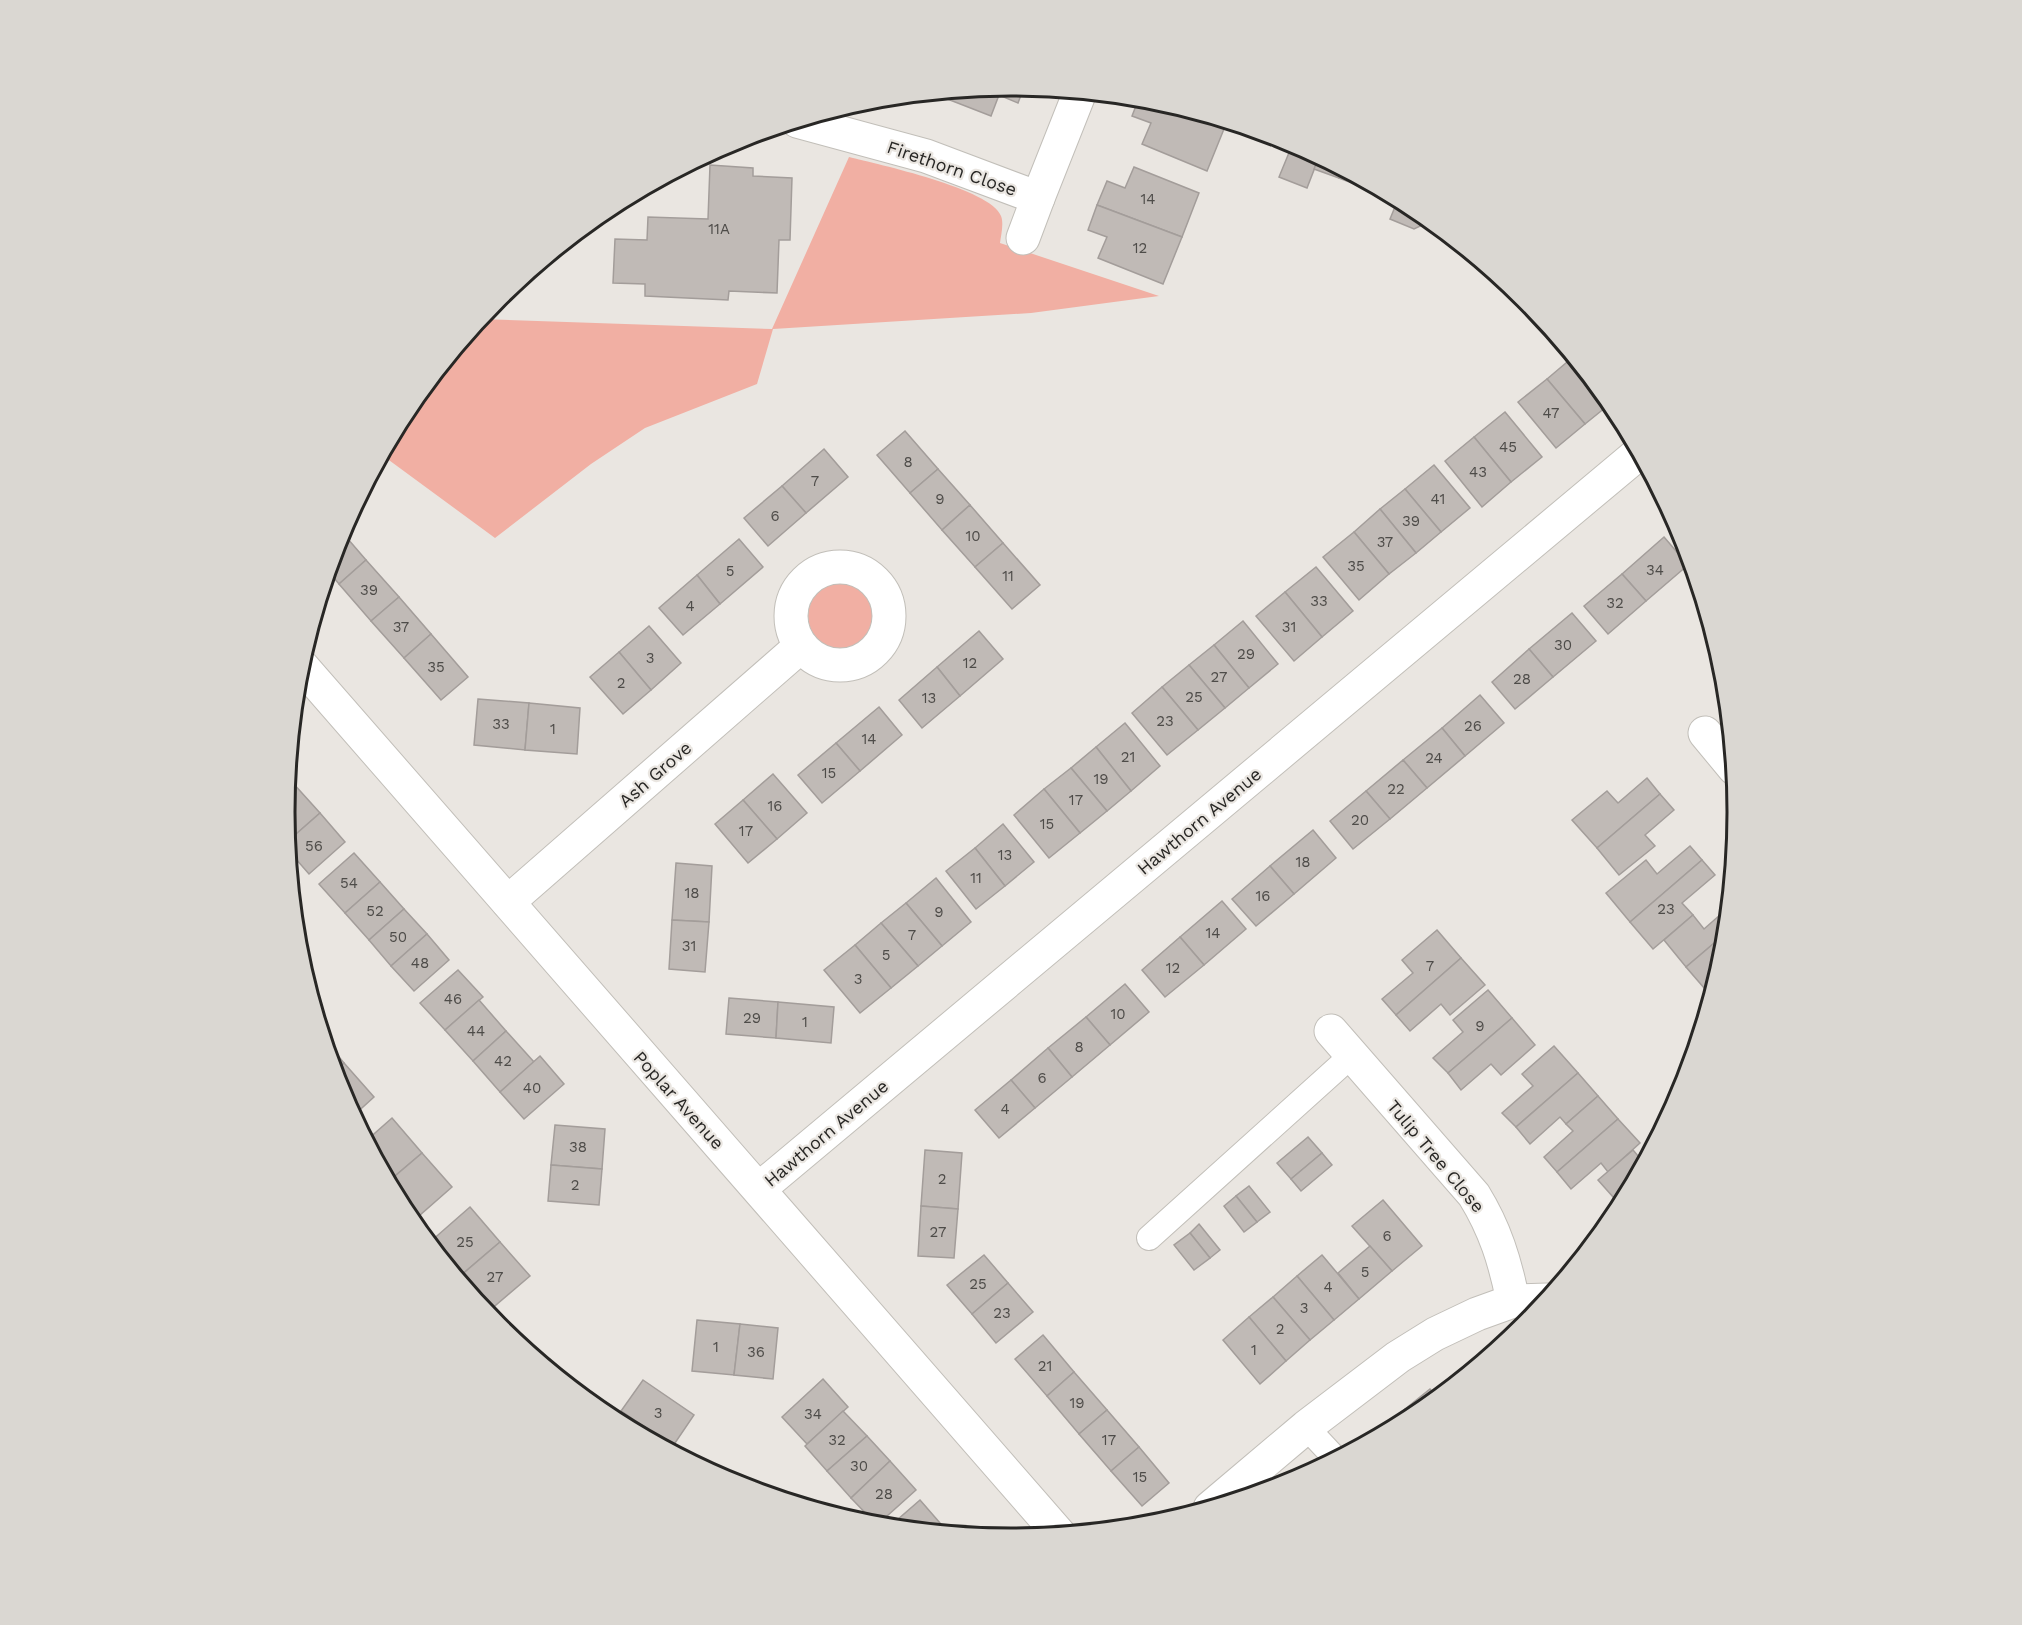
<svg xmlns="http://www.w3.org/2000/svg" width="2022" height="1625" viewBox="0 0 2022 1625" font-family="'Work Sans',sans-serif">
	<rect width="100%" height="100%" fill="#eae6e1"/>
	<g fill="#f1afa3">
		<path d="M849 157C877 164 992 189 1001 216 1004 223 1001 235 1000 243L1159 296 1031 313 773 329 757 384 645 428 591 464 495 538 382 455 407 408 480 319 772 329Z"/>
		<circle cx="841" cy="616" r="33"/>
	</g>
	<g fill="#c0bab6" stroke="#a39d9a" stroke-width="1.5">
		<path d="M1011 86 1024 87 1018 103 999 95 991 116 932 93Z"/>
		<path d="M1139 98 1153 100 1226 124 1207 171 1142 144 1151 123 1132 116Z"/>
		<path d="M1293 143 1319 157 1307 188 1279 177Z"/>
		<path d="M1319 157 1343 169 1339 178 1314 169Z"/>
		<path d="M710 165 753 168V176L792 178 790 240H779L777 293 729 291 728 300 645 296V284L613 283 615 239 647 240 648 217 708 219Z"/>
		<path d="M1134 167 1199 193 1182 237 1097 205 1107 181 1125 188Z"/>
		<path d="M1343 169 1367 182 1365 188 1339 178Z"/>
		<path d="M1367 182 1415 208 1431 221 1414 229 1390 219 1397 202 1365 188Z"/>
		<path d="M1097 205 1182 237 1163 284 1098 258 1107 237 1088 230Z"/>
		<path d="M1573 357 1611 403 1585 424 1547 379Z"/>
		<path d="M1547 379 1585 424 1556 448 1518 402Z"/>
		<path d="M1505 412 1542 457 1511 482 1474 437Z"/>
		<path d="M905 431 938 469 910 493 877 455Z"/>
		<path d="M1474 437 1511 482 1482 507 1445 461Z"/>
		<path d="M824 449 848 477 806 513 782 486Z"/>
		<path d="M1434 465 1470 508 1441 532 1405 489Z"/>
		<path d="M938 469 970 505 942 530 910 493Z"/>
		<path d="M782 486 806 513 768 546 744 518Z"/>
		<path d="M1405 489 1441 532 1416 553 1380 509Z"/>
		<path d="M970 505 1003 543 975 567 942 530Z"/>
		<path d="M1380 509 1416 553 1389 574 1354 532Z"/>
		<path d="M1677 525 1683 535 1684 539 1674 527Z"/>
		<path d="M341 531 366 560 339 584 328 571Z"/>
		<path d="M1354 532 1389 574 1359 600 1323 557Z"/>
		<path d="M1664 537 1688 565 1646 601 1622 574Z"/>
		<path d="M739 539 763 567 720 604 697 575Z"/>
		<path d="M1003 543 1040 585 1012 609 975 567Z"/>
		<path d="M366 560 399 597 371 621 339 584Z"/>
		<path d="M1316 567 1353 611 1322 637 1285 592Z"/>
		<path d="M1622 574 1646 601 1608 634 1584 606Z"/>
		<path d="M697 575 720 604 683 635 659 608Z"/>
		<path d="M1285 592 1322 637 1294 661 1256 616Z"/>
		<path d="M399 597 431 634 404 658 371 621Z"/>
		<path d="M1572 613 1596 641 1553 677 1529 649Z"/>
		<path d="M1243 621 1278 664 1249 688 1214 645Z"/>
		<path d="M649 626 681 663 651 690 619 652Z"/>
		<path d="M979 631 1003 659 960 696 937 667Z"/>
		<path d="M431 634 468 677 441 700 404 658Z"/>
		<path d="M1214 645 1249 688 1225 708 1189 665Z"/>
		<path d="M1529 649 1553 677 1515 709 1492 682Z"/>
		<path d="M619 652 651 690 623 714 590 677Z"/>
		<path d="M1189 665 1225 708 1198 730 1162 687Z"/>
		<path d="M937 667 960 696 922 728 899 700Z"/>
		<path d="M1162 687 1198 730 1167 755 1132 713Z"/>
		<path d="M1480 695 1504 723 1465 756 1442 728Z"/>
		<path d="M478 699 529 703 525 750 474 745Z"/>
		<path d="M529 703 580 708 577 754 525 750Z"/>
		<path d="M879 707 902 735 860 771 836 743Z"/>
		<path d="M1125 723 1160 766 1131 791 1096 747Z"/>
		<path d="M1442 728 1465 756 1427 788 1403 760Z"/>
		<path d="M836 743 860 771 822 803 798 775Z"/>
		<path d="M1096 747 1131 791 1107 811 1071 768Z"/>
		<path d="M1403 760 1427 788 1390 819 1366 791Z"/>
		<path d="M1071 768 1107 811 1080 833 1044 789Z"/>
		<path d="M773 774 807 813 777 839 743 800Z"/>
		<path d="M1647 778 1660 794 1597 848 1572 820 1607 791 1618 803Z"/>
		<path d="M292 782 320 813 287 842 284 812 287 787Z"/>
		<path d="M1044 789 1080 833 1049 858 1014 815Z"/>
		<path d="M1366 791 1390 819 1353 849 1330 821Z"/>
		<path d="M1660 794 1674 810 1645 835 1655 846 1619 875 1597 848Z"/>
		<path d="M743 800 777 839 748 863 715 824Z"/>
		<path d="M320 813 345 842 309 874 288 850 287 842Z"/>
		<path d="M1003 824 1034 862 1005 886 975 848Z"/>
		<path d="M1313 830 1336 858 1294 894 1270 866Z"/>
		<path d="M1690 846 1702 860 1630 922 1606 893 1646 860 1657 874Z"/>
		<path d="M975 848 1005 886 976 909 946 871Z"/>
		<path d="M354 853 380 882 345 913 319 884Z"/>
		<path d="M1702 860 1715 875 1682 903 1693 915 1653 949 1630 922Z"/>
		<path d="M676 863 712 866 709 922 672 920Z"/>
		<path d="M1270 866 1294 894 1256 926 1232 899Z"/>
		<path d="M936 878 971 922 942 946 906 903Z"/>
		<path d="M380 882 404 909 369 940 345 913Z"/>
		<path d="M1222 901 1246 929 1204 965 1180 937Z"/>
		<path d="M906 903 942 946 918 966 881 923Z"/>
		<path d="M1729 907 1726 933 1686 967 1664 940 1693 915 1704 929Z"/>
		<path d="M404 909 427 934 391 966 369 940Z"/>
		<path d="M672 920 709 922 705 972 669 969Z"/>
		<path d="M881 923 918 966 891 988 855 945Z"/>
		<path d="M1437 930 1461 958 1396 1015 1382 999 1413 973 1402 960Z"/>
		<path d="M1726 933 1724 955 1711 996 1686 967Z"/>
		<path d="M427 934 449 960 414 991 391 966Z"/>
		<path d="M1180 937 1204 965 1165 997 1142 970Z"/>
		<path d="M855 945 891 988 860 1013 824 970Z"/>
		<path d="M1461 958 1485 985 1450 1015 1441 1004 1410 1031 1396 1015Z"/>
		<path d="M458 970 483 997 445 1030 420 1003Z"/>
		<path d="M1125 984 1149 1012 1110 1045 1086 1017Z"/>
		<path d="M1488 990 1512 1018 1448 1073 1433 1058 1463 1032 1453 1020Z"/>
		<path d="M729 998 778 1002 776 1038 726 1034Z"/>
		<path d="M479 1000 506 1031 473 1061 445 1030Z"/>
		<path d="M778 1002 834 1007 831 1043 776 1038Z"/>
		<path d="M1086 1017 1110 1045 1072 1077 1048 1048Z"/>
		<path d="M1512 1018 1535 1045 1501 1075 1491 1064 1461 1090 1448 1073Z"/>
		<path d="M506 1031 534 1062 500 1092 473 1061Z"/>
		<path d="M324 1039 344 1063 334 1073Z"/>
		<path d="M1554 1046 1578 1073 1516 1127 1502 1113 1533 1086 1522 1074Z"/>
		<path d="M1048 1048 1072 1077 1035 1108 1011 1080Z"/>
		<path d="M540 1056 564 1084 524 1119 500 1092Z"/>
		<path d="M344 1063 374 1097 353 1116 339 1090 334 1073Z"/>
		<path d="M1578 1073 1598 1096 1566 1124 1560 1117 1530 1144 1516 1127Z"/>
		<path d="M1011 1080 1035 1108 999 1138 975 1110Z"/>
		<path d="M1598 1096 1618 1119 1557 1172 1544 1157 1573 1131 1566 1124Z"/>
		<path d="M392 1118 422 1153 388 1182 366 1141Z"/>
		<path d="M1618 1119 1640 1143 1608 1172 1601 1163 1571 1189 1557 1172Z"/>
		<path d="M555 1125 605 1129 602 1169 551 1165Z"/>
		<path d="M1308 1137 1322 1153 1291 1179 1277 1163Z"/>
		<path d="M925 1150 962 1153 958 1209 921 1206Z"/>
		<path d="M1633 1150 1644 1163 1621 1206 1598 1180Z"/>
		<path d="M422 1153 452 1187 412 1222 388 1182Z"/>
		<path d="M1322 1153 1332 1165 1301 1191 1291 1179Z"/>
		<path d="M551 1165 602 1169 599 1205 548 1201Z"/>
		<path d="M1249 1186 1270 1212 1257 1222 1236 1196Z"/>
		<path d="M1236 1196 1257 1222 1244 1232 1224 1206Z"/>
		<path d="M1383 1200 1422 1246 1392 1271 1352 1226Z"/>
		<path d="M921 1206 958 1209 954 1258 918 1256Z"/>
		<path d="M470 1207 500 1242 459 1277 430 1242Z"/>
		<path d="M1199 1224 1220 1250 1210 1258 1190 1233Z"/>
		<path d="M1190 1233 1210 1258 1194 1270 1174 1245Z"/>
		<path d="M500 1242 530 1276 489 1311 459 1277Z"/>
		<path d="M1370 1246 1392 1271 1359 1299 1338 1273Z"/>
		<path d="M984 1255 1008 1283 972 1314 947 1285Z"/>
		<path d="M1322 1255 1359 1299 1334 1320 1297 1276Z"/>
		<path d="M1297 1276 1334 1320 1310 1340 1273 1297Z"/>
		<path d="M1008 1283 1033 1312 996 1343 972 1314Z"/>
		<path d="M1273 1297 1310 1340 1286 1361 1249 1317Z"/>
		<path d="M1249 1317 1286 1361 1260 1384 1223 1340Z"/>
		<path d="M697 1320 740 1324 734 1375 692 1371Z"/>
		<path d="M740 1324 778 1328 773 1379 734 1375Z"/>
		<path d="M1043 1335 1074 1372 1047 1396 1015 1359Z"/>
		<path d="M1074 1372 1107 1410 1079 1434 1047 1396Z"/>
		<path d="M823 1379 848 1407 807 1444 782 1417Z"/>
		<path d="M643 1380 694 1415 673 1446 621 1411Z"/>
		<path d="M1430 1389 1438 1398 1413 1418 1405 1409Z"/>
		<path d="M1405 1409 1413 1418 1381 1435 1378 1431Z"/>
		<path d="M1107 1410 1139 1447 1111 1471 1079 1434Z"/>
		<path d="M621 1411 673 1446 670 1451 614 1421Z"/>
		<path d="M843 1411 867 1436 827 1471 805 1446Z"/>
		<path d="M867 1436 890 1461 851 1498 827 1471Z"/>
		<path d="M1139 1447 1169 1483 1142 1506 1111 1471Z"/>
		<path d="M890 1461 916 1490 877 1525 851 1498Z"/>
		<path d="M920 1500 947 1531 944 1533 889 1527Z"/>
	</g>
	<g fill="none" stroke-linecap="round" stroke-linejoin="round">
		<g stroke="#c2bfb9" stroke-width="26">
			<g id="lane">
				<path d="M1149 1238 1351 1056"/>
				<path d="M1306 1427 1336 1459"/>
			</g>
		</g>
		<g stroke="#c2bfb9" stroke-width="35">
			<g id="street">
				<path d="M797 121 926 156 1038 198 1080 92"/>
				<path d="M1023 238 1038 198"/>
				<circle cx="840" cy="616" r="49"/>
				<path d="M300 664 1060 1535"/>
				<path d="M1705 733 1734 768"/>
				<path d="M508 902 801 646"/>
				<path d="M1331 1031 1474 1195C1495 1229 1505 1261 1513 1301"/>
				<path d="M759 1189 1639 453"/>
				<path d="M1210 1508 1306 1427 1398 1357 1435 1334 1477 1314 1513 1301 1547 1300"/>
			</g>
		</g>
		<use href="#lane" stroke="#fff" stroke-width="24"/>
		<use href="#street" stroke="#fff" stroke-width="33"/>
	</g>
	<g text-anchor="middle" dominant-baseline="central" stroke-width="4.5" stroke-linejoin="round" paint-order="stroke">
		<g font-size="15" fill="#4e4c49">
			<text x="1148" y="199">14</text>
			<text x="719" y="229">11A</text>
			<text x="1140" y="248">12</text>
			<text x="1551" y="413">47</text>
			<text x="1508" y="447">45</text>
			<text x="908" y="462">8</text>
			<text x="1478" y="472">43</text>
			<text x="815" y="481">7</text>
			<text x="940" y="499">9</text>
			<text x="1438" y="499">41</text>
			<text x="775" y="516">6</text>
			<text x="1411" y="521">39</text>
			<text x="973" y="536">10</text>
			<text x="1385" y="542">37</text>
			<text x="1356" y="566">35</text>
			<text x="1655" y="570">34</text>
			<text x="730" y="571">5</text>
			<text x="1008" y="576">11</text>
			<text x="369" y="590">39</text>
			<text x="1319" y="601">33</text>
			<text x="1615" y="603">32</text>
			<text x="690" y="606">4</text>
			<text x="401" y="627">37</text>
			<text x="1289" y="627">31</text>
			<text x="1563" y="645">30</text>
			<text x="1246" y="654">29</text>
			<text x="650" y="658">3</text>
			<text x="970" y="663">12</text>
			<text x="436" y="667">35</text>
			<text x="1219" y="677">27</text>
			<text x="1522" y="679">28</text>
			<text x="621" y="683">2</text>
			<text x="1194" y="697">25</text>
			<text x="929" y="698">13</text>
			<text x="1165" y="721">23</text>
			<text x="501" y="724">33</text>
			<text x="1473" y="726">26</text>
			<text x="553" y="729">1</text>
			<text x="869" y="739">14</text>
			<text x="1128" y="757">21</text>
			<text x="1434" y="758">24</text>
			<text x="829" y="773">15</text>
			<text x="1101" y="779">19</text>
			<text x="1396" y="789">22</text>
			<text x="1076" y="800">17</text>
			<text x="775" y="806">16</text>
			<text x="1360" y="820">20</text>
			<text x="1047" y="824">15</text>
			<text x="746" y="831">17</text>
			<text x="314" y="846">56</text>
			<text x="1005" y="855">13</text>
			<text x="1303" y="862">18</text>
			<text x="976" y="878">11</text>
			<text x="349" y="883">54</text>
			<text x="692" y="893">18</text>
			<text x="1263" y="896">16</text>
			<text x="1666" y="909">23</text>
			<text x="375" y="911">52</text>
			<text x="939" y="912">9</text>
			<text x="1213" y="933">14</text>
			<text x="912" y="935">7</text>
			<text x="398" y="937">50</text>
			<text x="689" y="946">31</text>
			<text x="886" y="955">5</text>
			<text x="420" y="963">48</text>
			<text x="1430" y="966">7</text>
			<text x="1173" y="968">12</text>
			<text x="858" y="979">3</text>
			<text x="453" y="999">46</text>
			<text x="1118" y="1014">10</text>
			<text x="752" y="1018">29</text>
			<text x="805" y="1022">1</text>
			<text x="1480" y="1026">9</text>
			<text x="476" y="1031">44</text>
			<text x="1079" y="1047">8</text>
			<text x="503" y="1061">42</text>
			<text x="1042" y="1078">6</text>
			<text x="532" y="1088">40</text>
			<text x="1005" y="1109">4</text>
			<text x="578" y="1147">38</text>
			<text x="942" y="1179">2</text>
			<text x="575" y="1185">2</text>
			<text x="938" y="1232">27</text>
			<text x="1387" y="1236">6</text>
			<text x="465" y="1242">25</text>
			<text x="1365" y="1272">5</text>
			<text x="495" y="1277">27</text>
			<text x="978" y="1284">25</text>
			<text x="1328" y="1287">4</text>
			<text x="1304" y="1308">3</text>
			<text x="1002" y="1313">23</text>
			<text x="1280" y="1329">2</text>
			<text x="716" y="1347">1</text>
			<text x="1254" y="1350">1</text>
			<text x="756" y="1352">36</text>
			<text x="1045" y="1366">21</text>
			<text x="1077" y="1403">19</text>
			<text x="658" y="1413">3</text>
			<text x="813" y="1414">34</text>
			<text x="837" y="1440">32</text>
			<text x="1109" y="1440">17</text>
			<text x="859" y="1466">30</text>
			<text x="1140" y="1477">15</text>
			<text x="884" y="1494">28</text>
		</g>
		<g font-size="18" fill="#282725" stroke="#eae6e1">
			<text transform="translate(952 168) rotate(19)">Firethorn Close</text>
			<text transform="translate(655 774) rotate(-41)">Ash Grove</text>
			<text transform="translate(1199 821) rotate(-40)">Hawthorn Avenue</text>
			<text transform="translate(679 1100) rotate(48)">Poplar Avenue</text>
			<text transform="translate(826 1133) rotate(-40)">Hawthorn Avenue</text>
			<text transform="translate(1436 1156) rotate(50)">Tulip Tree Close</text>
		</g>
	</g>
	<path d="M0 0H2022V1625H0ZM295 812a716 716 0 1 1 1432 0a716 716 0 1 1-1432 0Z" fill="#dad7d2" fill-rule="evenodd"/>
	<path fill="none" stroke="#282725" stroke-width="3" d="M295 812a716 716 0 1 1 1432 0a716 716 0 1 1-1432 0Z"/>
</svg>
